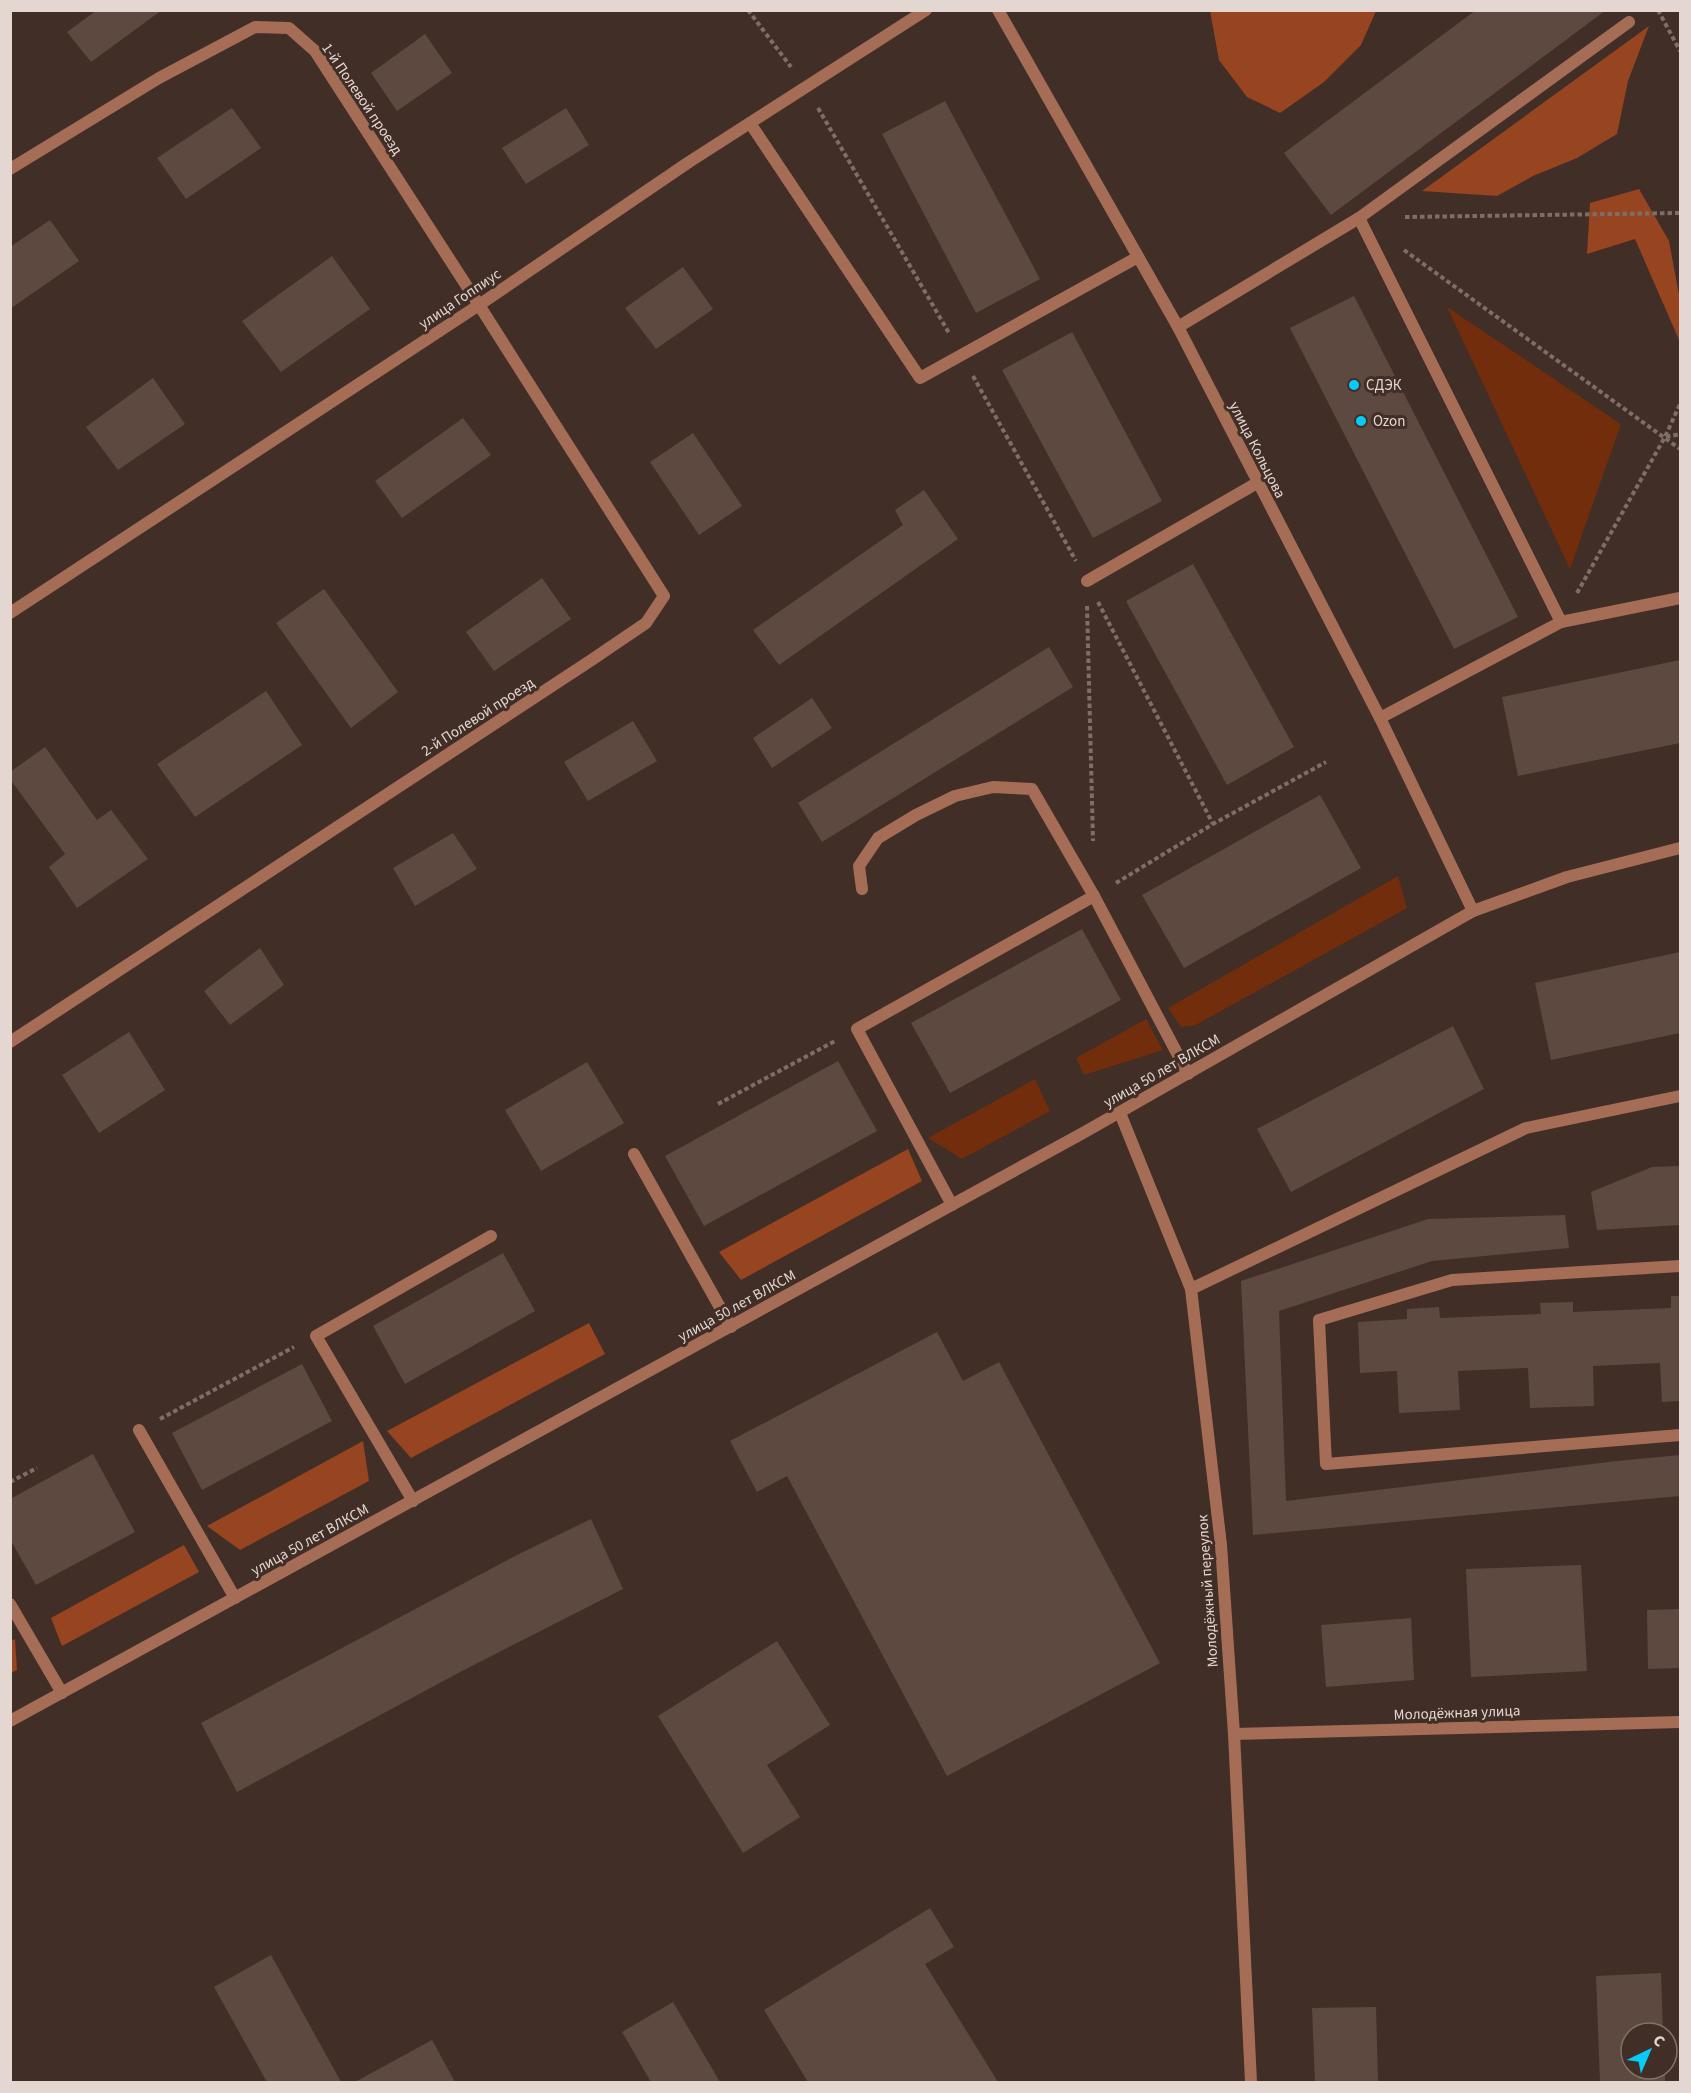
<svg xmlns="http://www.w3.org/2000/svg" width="1691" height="2093" viewBox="0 0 1691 2093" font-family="'Source Sans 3',sans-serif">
	<rect width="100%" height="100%" fill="#412e26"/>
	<g fill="#712d0c">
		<path d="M1447 307 1621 424 1570 569Z"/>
		<path d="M1398 876 1407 908 1194 1026 1181 1027 1168 1008Z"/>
		<path d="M1146 1019 1163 1050 1084 1075 1076 1058Z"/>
		<path d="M1035 1079 1050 1111 962 1159 928 1138Z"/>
	</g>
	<g fill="#974420">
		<path d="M1210 11V10L1376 11 1361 45 1324 82 1280 113 1247 97 1219 60Z"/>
		<path d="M1649 26 1628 81 1617 134 1577 158 1533 176 1497 196 1422 191Z"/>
		<path d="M1639 189 1669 241 1680 300V342L1635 239 1587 254 1590 203Z"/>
		<path d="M908 1149 922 1181 741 1280 719 1252Z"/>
		<path d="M589 1323 605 1354 411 1458 387 1431Z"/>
		<path d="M363 1441 369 1481 240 1550 207 1526Z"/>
		<path d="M184 1545 199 1572 62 1646 51 1618Z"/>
		<path d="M15 1639 17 1670 11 1673V1641Z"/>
	</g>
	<g fill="#5e4940">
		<path d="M97 10H162L91 62 67 32Z"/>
		<path d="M1476 10H1606L1331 215 1284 153Z"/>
		<path d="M425 34 452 73 397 111 371 73Z"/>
		<path d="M945 101 1040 279 976 313 882 134Z"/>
		<path d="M232 108 261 148 186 199 157 158Z"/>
		<path d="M566 108 589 145 526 184 502 148Z"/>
		<path d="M50 220 79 261 10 309V247Z"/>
		<path d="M332 256 370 309 281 372 242 321Z"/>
		<path d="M683 267 713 309 656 349 625 308Z"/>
		<path d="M1354 296 1518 617 1454 649 1290 328Z"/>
		<path d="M1072 332 1162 501 1093 538 1002 370Z"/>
		<path d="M153 378 185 424 118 470 86 427Z"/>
		<path d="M463 418 491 455 402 518 375 481Z"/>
		<path d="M693 433 742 506 699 535 650 462Z"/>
		<path d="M924 490 958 539 779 665 753 630 903 525 895 510Z"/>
		<path d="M1193 564 1294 747 1227 785 1126 601Z"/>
		<path d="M542 578 571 619 494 671 466 632Z"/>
		<path d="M324 589 398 692 351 728 276 623Z"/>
		<path d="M1049 647 1073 687 822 842 798 803Z"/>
		<path d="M1680 660V743L1518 776 1502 697Z"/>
		<path d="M266 691 302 745 195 817 157 764Z"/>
		<path d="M812 698 832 728 772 768 753 738Z"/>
		<path d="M633 721 657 761 588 801 564 762Z"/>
		<path d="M45 747 97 820 111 810 148 859 77 908 49 867 65 854 10 779V772Z"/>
		<path d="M1320 795 1361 868 1184 968 1142 895Z"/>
		<path d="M453 833 477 869 415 906 393 868Z"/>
		<path d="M1082 929 1121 1000 950 1093 911 1023Z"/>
		<path d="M260 948 284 985 230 1025 204 991Z"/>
		<path d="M1680 952V1033L1551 1060 1535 983Z"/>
		<path d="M1453 1026 1484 1089 1291 1192 1257 1129Z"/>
		<path d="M129 1032 165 1090 99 1133 62 1075Z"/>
		<path d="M838 1061 877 1131 704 1226 665 1156Z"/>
		<path d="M587 1062 624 1123 541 1171 505 1110Z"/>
		<path d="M1680 1166V1225L1597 1230 1591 1192 1652 1167Z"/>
		<path d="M1565 1215 1569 1248 1432 1261 1279 1311 1286 1501 1617 1461 1680 1455V1496L1253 1535 1241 1281 1428 1219Z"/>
		<path d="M503 1253 535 1311 405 1384 373 1326Z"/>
		<path d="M1671 1296H1680V1401L1662 1402 1660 1363 1593 1366 1594 1406 1530 1408 1528 1368 1458 1371 1460 1410 1399 1413 1397 1371 1360 1373 1358 1322 1407 1319V1309L1439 1307 1440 1318 1541 1314 1540 1303 1573 1302V1312L1671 1308Z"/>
		<path d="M937 1332 963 1381 999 1362 1160 1663 947 1776 787 1476 757 1492 730 1441Z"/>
		<path d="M302 1364 332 1421 202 1490 172 1433Z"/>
		<path d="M93 1454 135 1532 36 1585 10 1539V1499Z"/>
		<path d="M591 1519 623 1589 462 1671 237 1792 201 1723 519 1554Z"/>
		<path d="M1581 1565 1587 1671 1471 1677 1466 1569Z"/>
		<path d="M1680 1609V1668L1648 1669 1647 1610Z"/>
		<path d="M1411 1618 1414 1680 1326 1687 1321 1625Z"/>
		<path d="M777 1641 830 1725 767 1765 800 1817 743 1853 658 1716Z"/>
		<path d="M930 1908 954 1947 925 1964 998 2082H808L764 2010Z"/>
		<path d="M271 1955 341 2082H267L214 1987Z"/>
		<path d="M1661 1973 1663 2033H1631V2069H1665V2082H1600L1596 1976Z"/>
		<path d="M673 2002 720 2082H651L622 2032Z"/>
		<path d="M1376 2007 1378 2082H1315L1312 2008Z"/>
		<path d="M432 2040 455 2082H355Z"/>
	</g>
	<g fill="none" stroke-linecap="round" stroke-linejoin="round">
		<g stroke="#7f6e68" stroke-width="4" stroke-dasharray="4.5 3" stroke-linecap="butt">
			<path d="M748 10 791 67"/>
			<path d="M1658 10 1680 51"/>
			<path d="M818 108 949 333"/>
			<path d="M1405 217 1680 213"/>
			<path d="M1404 250 1680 449"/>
			<path d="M973 376 1076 561"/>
			<path d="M1666 437 1680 434"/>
			<path d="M1577 593 1665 437 1680 404"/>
			<path d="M1098 602 1213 824"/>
			<path d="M1087 606 1093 841"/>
			<path d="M1116 883 1213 824 1326 762"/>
			<path d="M718 1104 835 1041"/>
			<path d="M160 1419 294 1347"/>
			<path d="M10 1482 37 1468"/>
		</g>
		<g stroke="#a66d56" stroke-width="12">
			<path d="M750 123 920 378 1138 257"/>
			<path d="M1359 218 1561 622 1380 718"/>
			<path d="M1178 327 1359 218 1629 22"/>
			<path d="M1087 581 1257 483"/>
			<path d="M1561 622 1680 598"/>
			<path d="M862 889 859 866 878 838 916 815 955 796 993 787 1032 789 1094 896 1188 1074"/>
			<path d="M634 1154 731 1327"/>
			<path d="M952 1205 857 1029 1094 896"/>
			<path d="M1680 1266 1452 1280 1319 1320 1326 1464 1680 1435"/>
			<path d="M1191 1289 1526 1128 1680 1096"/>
			<path d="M139 1430 235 1598"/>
			<path d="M413 1501 316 1336 491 1236"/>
			<path d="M10 1604 62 1693"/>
		</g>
		<g stroke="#a66d56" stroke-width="12">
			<path d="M998 10 1178 327 1380 718 1473 911"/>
			<path d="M10 169 159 78 255 27 289 28 315 51 479 305 664 596 646 623 593 659 10 1042"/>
			<path d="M10 613 479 305 689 162 926 10"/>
			<path d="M1120 1113 1191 1289 1221 1545 1234 1734 1251 2082"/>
			<path d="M1234 1734 1680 1722"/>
		</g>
		<path stroke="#a66d56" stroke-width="12" d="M10 1721 1083 1133 1473 911 1567 877 1680 848"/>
	</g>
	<g fill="#07cbf9" stroke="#412e26" stroke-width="2">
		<circle cx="1354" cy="385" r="6"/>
		<circle cx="1361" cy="421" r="6"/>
	</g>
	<g text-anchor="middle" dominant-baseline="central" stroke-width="6" stroke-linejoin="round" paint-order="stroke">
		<g font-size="15" fill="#e4d7d2" stroke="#412e26">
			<text transform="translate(362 99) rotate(56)">1-й Полевой проезд</text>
			<text transform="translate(460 299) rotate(-34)">улица Гоппиус</text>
			<text transform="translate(1257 450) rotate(63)">улица Кольцова</text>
			<text transform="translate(478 717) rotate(-33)">2-й Полевой проезд</text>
			<text transform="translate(1162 1071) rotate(-30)">улица 50 лет ВЛКСМ</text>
			<text transform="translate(737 1306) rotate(-29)">улица 50 лет ВЛКСМ</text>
			<text transform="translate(310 1540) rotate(-29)">улица 50 лет ВЛКСМ</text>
			<text transform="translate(1208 1591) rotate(-94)">Молодёжный переулок</text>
			<text transform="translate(1457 1713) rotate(-2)">Молодёжная улица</text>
		</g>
		<g font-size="15" fill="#e4d7d2" stroke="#412e26" text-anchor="start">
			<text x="1366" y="385">СДЭК</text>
			<text x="1373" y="421">Ozon</text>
		</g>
	</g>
	<rect width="1691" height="2093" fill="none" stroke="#e4d7d2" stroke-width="24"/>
	<g transform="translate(1649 2051) rotate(44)"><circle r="28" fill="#412e26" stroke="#82726b" stroke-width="1.5"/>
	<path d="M0-4.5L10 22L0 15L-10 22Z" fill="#07cbf9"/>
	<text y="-9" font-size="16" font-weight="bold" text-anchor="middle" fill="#e4d7d2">С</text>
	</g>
</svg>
